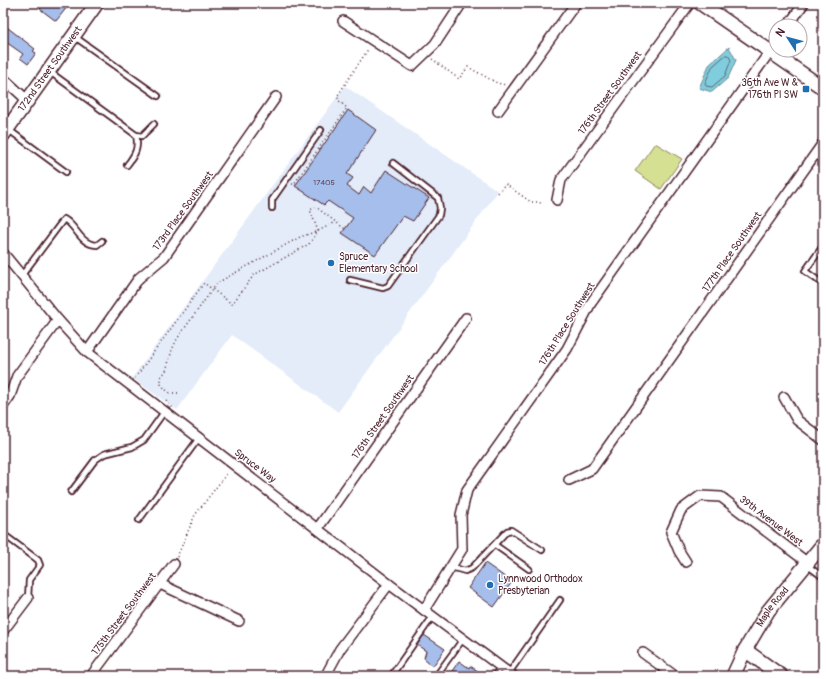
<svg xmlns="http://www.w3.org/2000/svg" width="826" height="679" viewBox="0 0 826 679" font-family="Pangolin,sans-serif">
	<rect width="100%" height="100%" fill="#fff"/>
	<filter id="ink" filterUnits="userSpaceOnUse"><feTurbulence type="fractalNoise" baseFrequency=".025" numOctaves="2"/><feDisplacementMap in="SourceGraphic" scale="8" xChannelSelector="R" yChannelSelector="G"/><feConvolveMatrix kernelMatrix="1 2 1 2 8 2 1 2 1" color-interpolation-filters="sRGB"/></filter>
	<g filter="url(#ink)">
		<path fill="#e4ecf9" d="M345 86 498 191 338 412 232 335 177 410 132 378Z"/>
		<path fill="#d5e093" stroke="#90805f" d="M655 143 682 159 661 189 635 171Z"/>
		<path fill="#7fcddd" stroke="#6a8796" d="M729 47 736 60 728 78 712 92 699 88 709 65Z"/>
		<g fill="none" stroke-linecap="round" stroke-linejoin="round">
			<path stroke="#5f6572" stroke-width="1" d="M726 55H728L731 60 725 76 712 87 706 86 705 83 712 67Z"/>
		</g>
		<g fill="#a6beeb" stroke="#4a1f2b">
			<path d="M44 3H64L68 6 56 21 40 9Z"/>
			<path d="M3 24 35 49 33 51 36 53 28 64 20 58 23 54 3 40Z"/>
			<path d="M348 110 376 130 347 174 353 178 347 186 359 195 364 187 371 193 386 170 429 198 413 221 403 216 375 255 342 233 353 218 328 201 324 205 295 186Z"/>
			<path d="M485 563 512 582 494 607 468 588Z"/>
			<path d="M424 635 445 649 433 666 424 658 426 651 417 645Z"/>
			<path d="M459 661 469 668 470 666 478 671 474 676H459L452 671Z"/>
		</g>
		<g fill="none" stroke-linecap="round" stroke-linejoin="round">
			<g stroke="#4a1f2b" stroke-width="8">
				<g id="lane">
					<path d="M75 37 158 96"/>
					<path d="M50 72 136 135C139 148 135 155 127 165"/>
					<path d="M9 130 66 172"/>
					<path d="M136 135 142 136 154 124"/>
					<path d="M272 208V200L321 130"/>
					<path d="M823 246 805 271 823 284"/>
					<path d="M22 275 64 219C77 226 79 244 97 245L102 241"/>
					<path d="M350 280 383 288 388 286 439 215 440 208 438 198 393 163"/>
					<path d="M71 492 95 460 104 454 132 447 144 440 164 412"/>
					<path d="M139 520 199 438"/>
					<path d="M3 534 38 560 40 565 29 580 28 598"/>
					<path d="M495 545 529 569"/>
					<path d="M808 566 823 577"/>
					<path d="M451 567 465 571 472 568 507 531 511 530 542 550"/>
					<path d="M509 673 560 600"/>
					<path d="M391 676 433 616"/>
					<path d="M436 676 463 639"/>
					<path d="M494 676 501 667"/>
				</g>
			</g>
			<g stroke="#4a1f2b" stroke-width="12">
				<g id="street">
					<path d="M343 21 412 66 435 44 462 3"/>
					<path d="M788 26 804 3"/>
					<path d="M3 78 27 100"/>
					<path d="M498 111 576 3"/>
					<path d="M557 200 561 180 690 3"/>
					<path d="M3 253 58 320 87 352 389 584 513 676"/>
					<path d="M87 352 139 278 164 257 276 97"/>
					<path d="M784 397 797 420 823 440"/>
					<path d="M3 406 10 396 17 376 58 320"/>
					<path d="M569 480 592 469 823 143"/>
					<path d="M318 528 466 318"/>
					<path d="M686 562 679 551 671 532 681 510 700 496 721 497 808 563"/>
					<path d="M160 584 239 621"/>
					<path d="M424 610 462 549 461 515 467 490 567 349 591 303 776 43"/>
					<path d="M3 631 28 598"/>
					<path d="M643 653 675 676"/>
					<path d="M326 675 340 649 389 584"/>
					<path d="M91 676 174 564"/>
				</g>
			</g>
			<g stroke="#4a1f2b" stroke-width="16">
				<g id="secondary">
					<path d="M700 3 823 88"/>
					<path id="s1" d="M3 135 97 3"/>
					<path d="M745 650 781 676"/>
					<path id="s2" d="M733 676 745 650 768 611 823 544"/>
				</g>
			</g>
			<g stroke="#4a1f2b" stroke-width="1.5" stroke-dasharray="1 3" stroke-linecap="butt">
				<path d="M432 59 459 79 468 67 497 83 506 85"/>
				<path d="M292 184H294L347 108 338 100V95L369 48"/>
				<path d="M498 193 505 184 531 202H539L543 205"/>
				<path d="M135 378 204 283 232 304 254 275 309 244 318 231 336 222"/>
				<path d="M178 393H170L165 389 161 384V377L166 371 172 350 177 339 217 283 300 237 318 231 310 210 316 207 345 229"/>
				<path d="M166 401 173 408"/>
				<path d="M177 557 195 515 228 472"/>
			</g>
			<use href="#lane" stroke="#fff" stroke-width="4.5"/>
			<use href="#street" stroke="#fff" stroke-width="9"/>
			<use href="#secondary" stroke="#fff" stroke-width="13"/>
		</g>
	</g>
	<g fill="#1f6fb2" stroke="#fff" stroke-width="1.5">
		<rect x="802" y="85" width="8" height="8" rx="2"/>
		<circle cx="331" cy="263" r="4"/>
		<circle cx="490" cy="585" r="4"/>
	</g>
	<g text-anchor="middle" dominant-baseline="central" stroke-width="3" stroke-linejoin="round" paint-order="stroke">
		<g font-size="8" fill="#61475b">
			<text x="324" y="182">17405</text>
		</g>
		<g font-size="10" fill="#4a1f2b" stroke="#fff">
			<text stroke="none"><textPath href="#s1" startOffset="81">172nd Street Southwest</textPath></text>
			<text transform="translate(610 93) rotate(-54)">176th Street Southwest</text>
			<text transform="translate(183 211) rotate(-54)">173rd Place Southwest</text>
			<text transform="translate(732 252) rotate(-55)">177th Place Southwest</text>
			<text transform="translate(567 324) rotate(-58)">176th Place Southwest</text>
			<text transform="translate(383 417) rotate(-55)">176th Street Southwest</text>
			<text transform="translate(255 466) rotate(37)">Spruce Way</text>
			<text transform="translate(771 521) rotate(37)">39th Avenue West</text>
			<text stroke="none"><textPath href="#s2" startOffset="80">Maple Road</textPath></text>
			<text transform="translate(124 614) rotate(-53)">175th Street Southwest</text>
		</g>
		<g font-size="10" fill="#4a1f2b" stroke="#fff" text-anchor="start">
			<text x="798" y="83" text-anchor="end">36th Ave W &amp;<tspan x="798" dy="12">176th Pl SW</tspan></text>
			<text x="339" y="257">Spruce<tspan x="339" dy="12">Elementary School</tspan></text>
			<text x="498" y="579">Lynnwood Orthodox<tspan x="498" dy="12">Presbyterian</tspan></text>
		</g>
	</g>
	<rect width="826" height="679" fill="none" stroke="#fff" stroke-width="16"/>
	<rect x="8" y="8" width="810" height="663" fill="none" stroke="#4a1f2b" stroke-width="1.5" filter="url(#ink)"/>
	<g transform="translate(788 38) rotate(306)"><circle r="19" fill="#ffffff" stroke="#b7a5aa"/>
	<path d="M0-3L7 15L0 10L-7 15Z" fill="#1f6fb2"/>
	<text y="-6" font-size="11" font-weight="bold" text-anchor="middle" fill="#4a1f2b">N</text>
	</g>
</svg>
